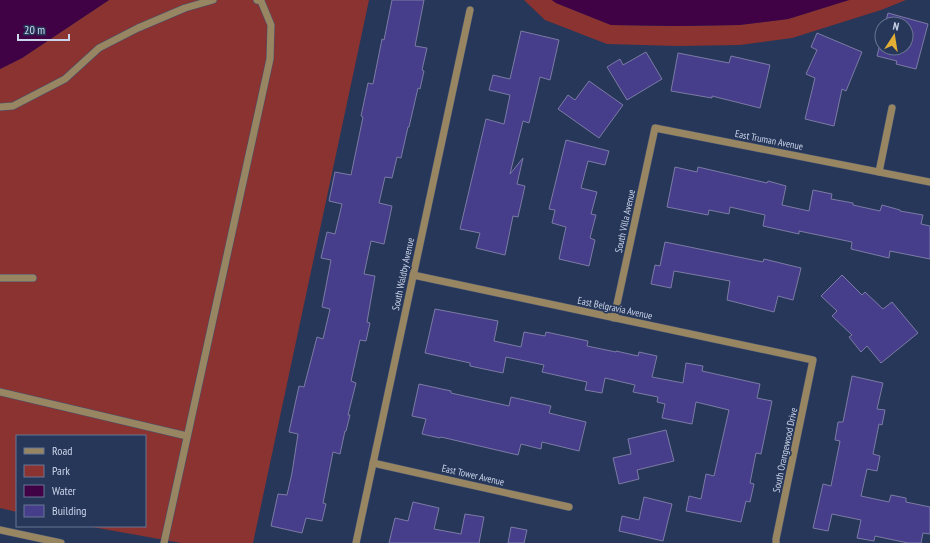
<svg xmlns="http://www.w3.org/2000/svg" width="930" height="543" viewBox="0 0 930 543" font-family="'PT Sans Narrow',sans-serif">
	<rect width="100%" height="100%" fill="#273759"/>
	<g fill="#8b3330">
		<path d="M109 0H369L253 543H181L87 526H145V436H17V512L0 508V69L22 58Z"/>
		<path d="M524 0H552L556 3 611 25 678 26 739 25 788 19 849 0H906L881 10 792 38 740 45 678 46 607 44 545 20Z"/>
	</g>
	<g fill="#400145">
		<path d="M0 0H109L22 58 0 69Z"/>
		<path d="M552 0H849L788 19 739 25 678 26 611 25 556 3Z"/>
	</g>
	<g fill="#463e8a" stroke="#7b7ba5">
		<path d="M392 0H424L415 46 427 48 422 70 424 71 420 89 418 88 409 127H408L401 158 397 157 392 178 385 177 379 203 392 206 384 244 371 241 364 274 375 276 367 322 370 323 366 341 360 340 351 381 356 383 348 415H350L346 431H345L340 454 333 452 323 503 326 504 322 521 306 518 302 533 271 526 278 494 287 495 292 473 298 434 289 432 299 386 304 387 317 337 323 339 330 309 322 307 331 260 321 258 327 232 335 234 342 204 329 201 335 172 351 175 363 117 361 116 368 83 373 84 382 39 384 40Z"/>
		<path d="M888 13 928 24 916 69 896 64 897 61 877 56 882 36V48H906V24H885Z"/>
		<path d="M521 31 559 40 550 80 540 77 529 123 523 121 510 174 523 158 517 184 525 186 518 217 513 216 505 255 476 248 480 233 460 229 486 119 504 124 510 95 489 90 493 75 510 79Z"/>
		<path d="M817 33 862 52 846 91 842 89 834 126 805 119 815 78 806 74 817 50 811 47Z"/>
		<path d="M646 52 662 79 627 100 607 67 620 59 623 65Z"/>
		<path d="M678 53 729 63 731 56 770 65 760 108 712 96V98L671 91Z"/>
		<path d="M589 81 623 105 599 138 558 109 568 95 575 100Z"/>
		<path d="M566 140 609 151 605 165 588 161 581 188 597 192 591 214 596 215 590 238 595 240 589 266 559 259 566 227 552 223 555 210 549 209Z"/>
		<path d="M675 167 697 172 698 167 767 183 768 181 786 186 782 205 809 211 813 190 832 194 831 199 853 203V205L880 211 882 205 900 210V211L923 215 921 224 930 226V259L890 251 889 258 851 249 852 242 799 231V234L763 226 765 215 730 207 729 214 709 210 708 215 667 207Z"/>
		<path d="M665 242 763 262 764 259 801 268 793 300 778 296 774 312 727 300 730 281 674 271 671 288 651 284 655 265 660 266Z"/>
		<path d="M842 275 862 295 865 292 883 309 892 302 918 333 881 363 867 346 861 352 849 337 852 335 832 316 837 311 821 296Z"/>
		<path d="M435 309 498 321 494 341 521 347 524 332 545 336 546 332 588 341 587 346 616 352V351L638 356 639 352 657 356 652 377 683 383 686 363 703 366 702 371 760 384 757 398 772 401 761 454 756 453 750 483 754 484 750 502 746 501 741 522 686 511 689 496 701 499 706 474 714 476 729 410 696 402 692 424 662 418 665 404 657 402 658 397 633 392 635 385 605 378 602 393 585 390 587 382 542 372 544 365 506 357 503 373 470 366V363L425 353Z"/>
		<path d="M852 376 883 383 877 409 885 410 882 425 879 424 873 454 880 456 877 471 867 469 861 496 889 502 891 495 906 498V502L930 507V534L923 533 921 543H908L875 536 874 541 857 538 861 520 832 514 828 531 813 528 823 484 831 486 840 441 835 440 838 422H843Z"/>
		<path d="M419 384 451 391V393L509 406 511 397 551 406 549 413 586 422 579 451 542 442 541 449 521 444 518 455 441 437 440 438 422 434 426 419 412 416Z"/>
		<path d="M666 430 674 461 637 470 639 479 619 484 613 458 631 454 628 439Z"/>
		<path d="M644 497 672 504 663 541 619 531 622 516 639 520Z"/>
		<path d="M413 502 439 508 434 529 461 534 465 514 484 517 479 543H389L395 518 408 521Z"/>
		<path d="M511 527 527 530 524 543H508Z"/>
	</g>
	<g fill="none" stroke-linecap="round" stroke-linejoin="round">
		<g stroke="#445373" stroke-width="8">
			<g id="minor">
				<path d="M0 107 13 106 65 79 99 48 138 28 185 8 213 0"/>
				<path d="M879 172 892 108"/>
				<path d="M413 275 813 360 776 539V543"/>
				<path d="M0 278H33"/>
				<path d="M614 318 655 128 930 182"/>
				<path d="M0 392 187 436"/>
				<path d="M373 463 569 507"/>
				<path d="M0 530 61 543"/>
				<path d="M164 543 270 59 271 25 261 1 257 0"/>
				<path d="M356 543 470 10"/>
			</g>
		</g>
		<use href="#minor" stroke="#988662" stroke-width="7"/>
	</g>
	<g text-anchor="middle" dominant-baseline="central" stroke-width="3.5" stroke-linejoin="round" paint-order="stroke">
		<g font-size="10" fill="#cad4ea" stroke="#273759">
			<text transform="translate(769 140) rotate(11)">East Truman Avenue</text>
			<text transform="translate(625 221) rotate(-78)">South Villa Avenue</text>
			<text transform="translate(403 274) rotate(-78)">South Waldby Avenue</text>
			<text transform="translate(615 308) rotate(12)">East Belgravia Avenue</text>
			<text transform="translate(785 450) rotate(-78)">South Orangewood Drive</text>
			<text transform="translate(473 475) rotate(13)">East Tower Avenue</text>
		</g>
	</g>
	<rect x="16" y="435" width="130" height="92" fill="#273759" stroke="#687693"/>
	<rect x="24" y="448" width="20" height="6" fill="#988662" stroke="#687693"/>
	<text x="52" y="455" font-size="12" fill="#cad4ea">Road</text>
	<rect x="24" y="465" width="20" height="12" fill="#8b3330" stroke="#687693"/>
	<text x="52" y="475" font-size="12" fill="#cad4ea">Park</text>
	<rect x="24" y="485" width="20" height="12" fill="#400145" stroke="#687693"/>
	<text x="52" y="495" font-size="12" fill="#cad4ea">Water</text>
	<rect x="24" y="505" width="20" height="12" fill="#463e8a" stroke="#687693"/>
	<text x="52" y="515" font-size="12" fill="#cad4ea">Building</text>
	<g transform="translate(894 36) rotate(12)"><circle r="19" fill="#273759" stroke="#687693"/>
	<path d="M0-3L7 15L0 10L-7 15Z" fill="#e2af34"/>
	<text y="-6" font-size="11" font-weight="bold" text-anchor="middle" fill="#cad4ea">N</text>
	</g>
	<path d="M18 34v6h51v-6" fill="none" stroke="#cad4ea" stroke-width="2"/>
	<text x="24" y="34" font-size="12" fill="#cad4ea" stroke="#273759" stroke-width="3" paint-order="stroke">20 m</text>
</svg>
